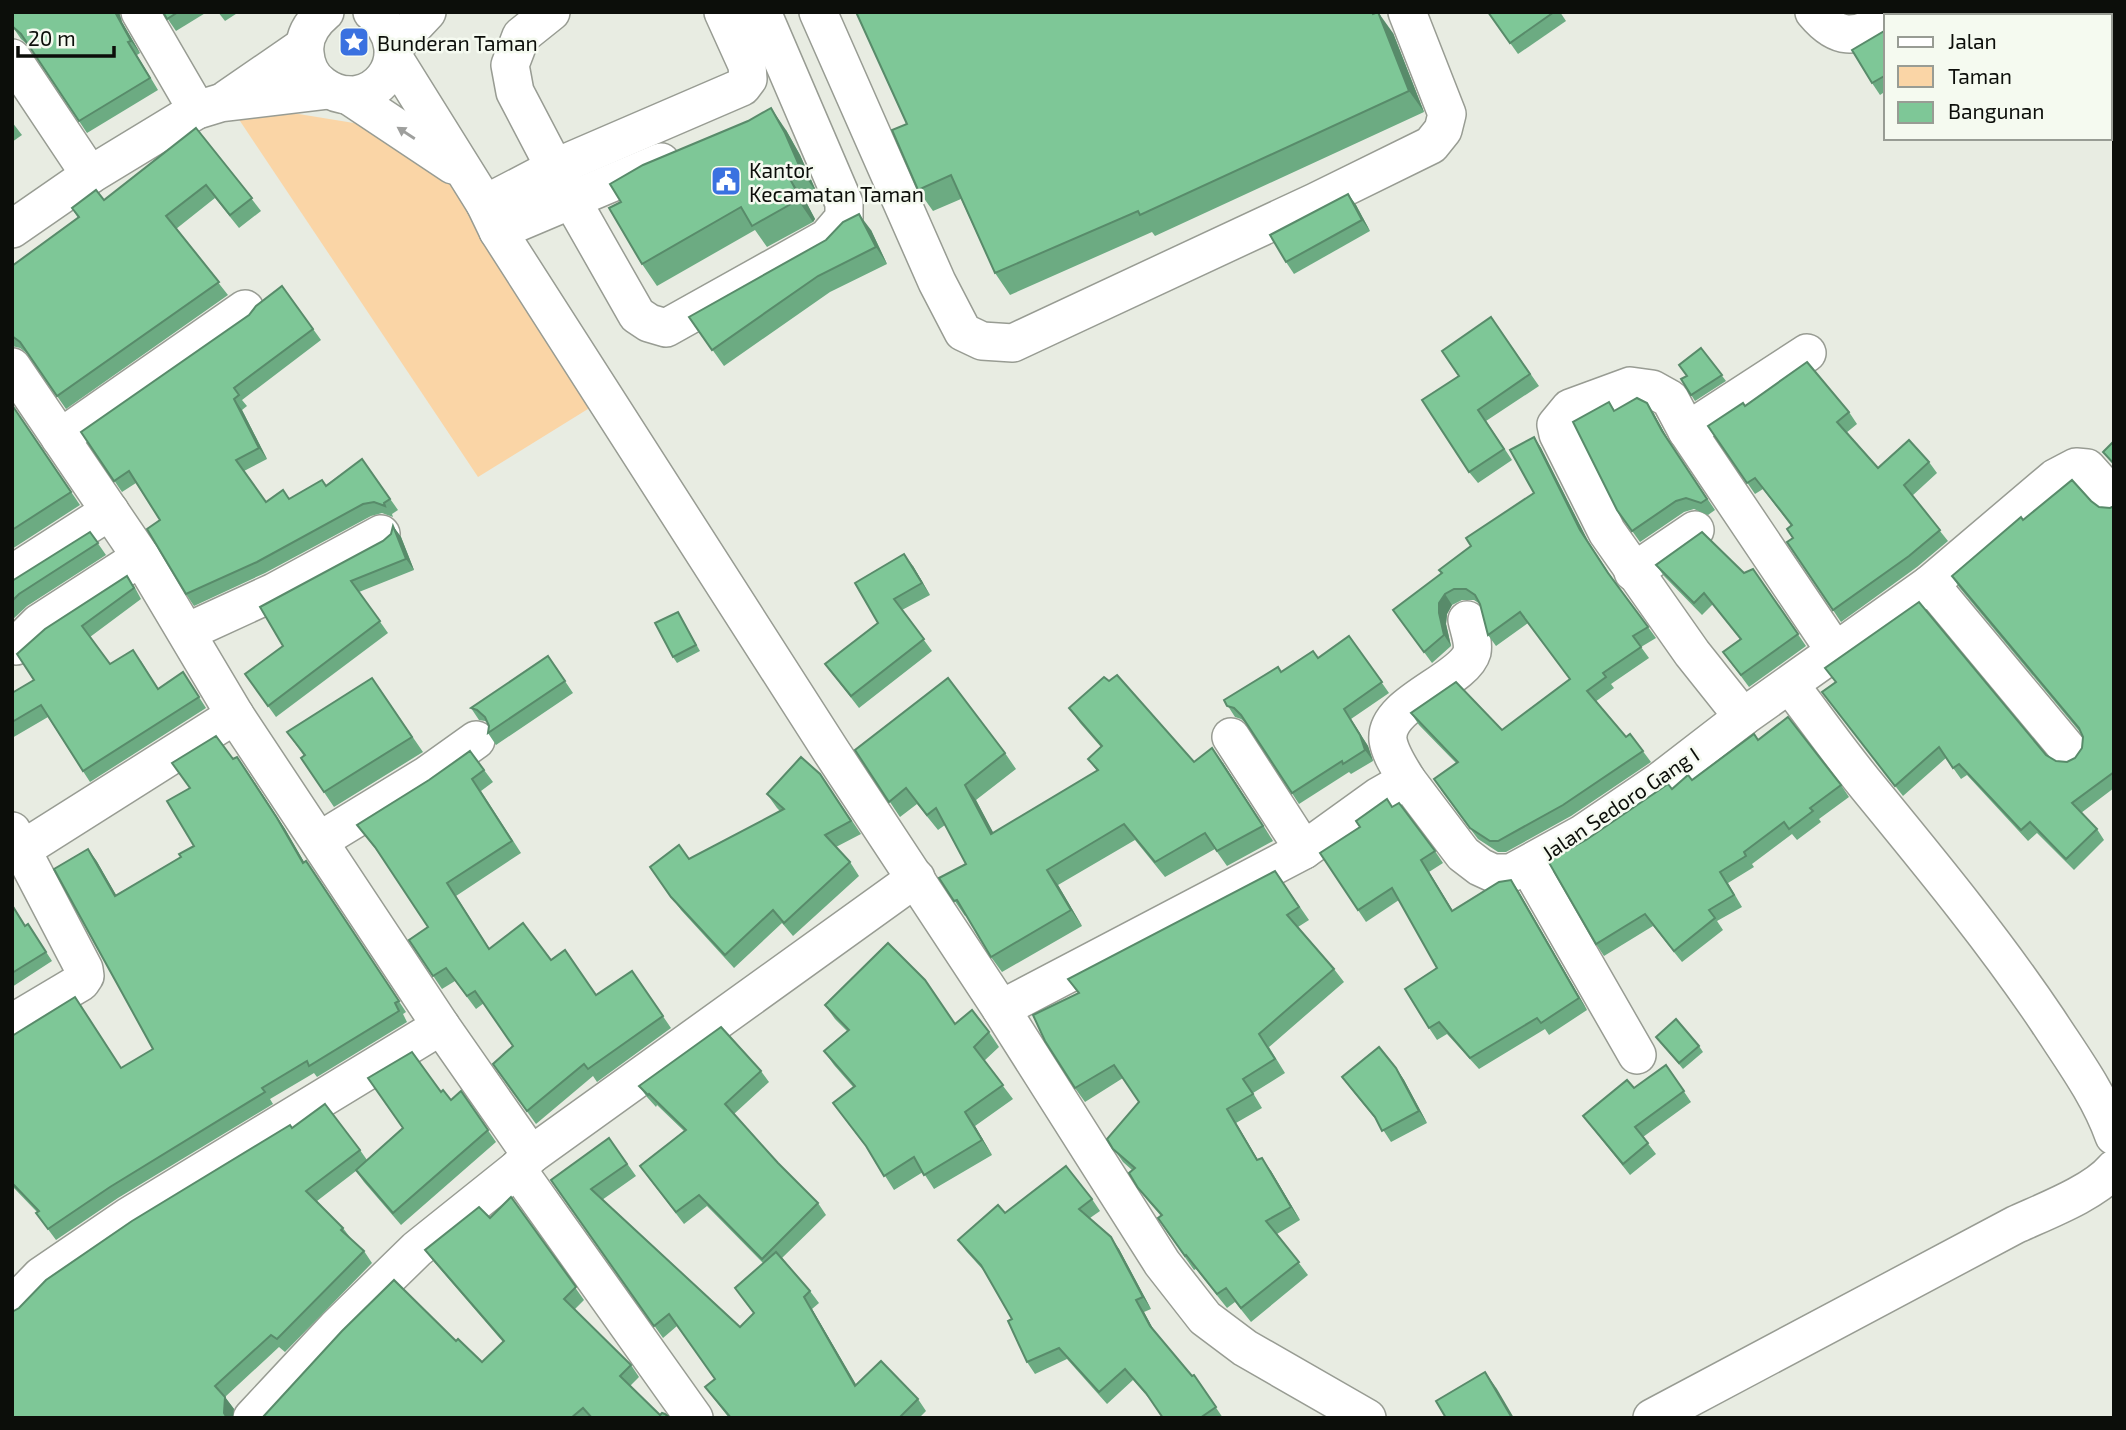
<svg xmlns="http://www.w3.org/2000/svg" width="2126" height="1430" viewBox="0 0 2126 1430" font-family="'Exo 2',sans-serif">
	<rect width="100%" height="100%" fill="#e8ece2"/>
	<path fill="#fad5a6" d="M274 110 360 124 456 179 596 404 478 477 236 115Z"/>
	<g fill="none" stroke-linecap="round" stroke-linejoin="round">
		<g stroke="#989c93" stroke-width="40">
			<g id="minor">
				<path d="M140 12 197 110"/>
				<path d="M325 12C312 23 303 36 305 53 306 66 312 78 322 85 369 120 424 56 372 12"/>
				<path d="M551 12 521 36 510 65 515 92 571 199 637 315 649 323 666 328 827 238 844 218V203L762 12"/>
				<path d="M818 12 937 282 963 332 982 341 1013 343 1315 202 1431 145 1443 130 1447 114 1407 12"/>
				<path d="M1814 12C1838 41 1854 38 1886 22"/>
				<path d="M394 47 427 12"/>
				<path d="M12 58 90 175"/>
				<path d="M394 58 485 204 498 231 831 751 1001 1009 1162 1263 1205 1318 1245 1348 1367 1418"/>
				<path d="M348 95 453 165"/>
				<path d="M227 99 304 46"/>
				<path d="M485 204 554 168 742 87 748 79 747 65 723 12"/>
				<path d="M12 229 90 175 197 110 220 103 329 90"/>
				<path d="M498 231 661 162"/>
				<path d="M12 367 141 557 235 715 441 1026 531 1155"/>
				<path d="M1687 431 1835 651"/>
				<path d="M60 438 245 309"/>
				<path d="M1633 572 1695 530"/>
				<path d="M12 574 110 511"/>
				<path d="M1930 584 2070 752"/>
				<path d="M187 632 274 592 381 534"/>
				<path d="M16 646 39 623 141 557"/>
				<path d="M1790 685C1816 719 1840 753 1867 786 1930 863 1993 939 2048 1021 2072 1058 2099 1094 2114 1136"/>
				<path d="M1743 717 1692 653 1607 532 1558 434 1556 425 1570 408 1630 386 1652 389 1670 399 1687 431 1807 353"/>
				<path d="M1231 737 1304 850"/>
				<path d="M1407 780C1400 768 1390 754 1388 740 1384 703 1464 681 1472 652 1474 642 1469 630 1467 620"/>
				<path d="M12 831 84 969 85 976 81 982 12 1023"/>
				<path d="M319 841 427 775 476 740"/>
				<path d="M12 856 235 715"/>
				<path d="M1528 865 1637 1055"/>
				<path d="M1001 1009 1304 850 1379 796 1407 780 1463 854 1480 867 1493 873H1511L1582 834 1660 781 1743 717 1930 584 2055 478 2076 467 2087 468 2114 498"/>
				<path d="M517 1169 694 1418"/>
				<path d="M12 1306 41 1276 129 1216 441 1026"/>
				<path d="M252 1418 336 1328 417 1249 517 1169 531 1155 916 878"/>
				<path d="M1652 1418 2015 1225C2043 1212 2094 1193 2114 1169"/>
			</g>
		</g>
		<use href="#minor" stroke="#fff" stroke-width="37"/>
	</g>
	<g fill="#6cab82">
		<path d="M119 12 122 22 140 53 137 55 158 90 87 133 29 46 21 39 12 26Z"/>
		<path d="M163 12H207L176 31Z"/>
		<path d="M218 12H239L225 21Z"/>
		<path d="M1488 12H1560L1566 21 1518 54Z"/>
		<path d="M1955 12H2041L2035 16H1957Z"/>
		<path d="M1886 30V91L1880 95 1872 83Z"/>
		<path d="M1393 33 1424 112 1155 236 1152 232 1010 295 995 273 961 199 933 211 918 190 907 124Z"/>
		<path d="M12 122 22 135 12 142Z"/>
		<path d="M196 128 261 211 239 228 215 198 176 229 228 295 66 409 28 354 20 348 12 346V266L78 218 72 208 104 200Z"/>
		<path d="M786 130 800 155 817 193 805 200 815 219 813 222 767 247 755 230 657 286 642 264Z"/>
		<path d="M1348 194 1356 205 1370 231 1294 274 1286 262Z"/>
		<path d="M871 230 887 264 830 292 724 366 689 317Z"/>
		<path d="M282 286 321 340 242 400 247 406 242 410 267 459 244 471 266 502 289 499 322 480 326 485 362 459 398 510 392 514 393 517 382 513 371 516 265 573 194 606 186 594 160 520 136 483 122 492 81 432 249 315Z"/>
		<path d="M1491 317 1539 386 1486 421 1512 460 1478 483 1469 472Z"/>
		<path d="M1701 348 1726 381 1695 401 1681 379 1687 376Z"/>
		<path d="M1609 402 1615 411 1647 403 1654 414 1670 443 1715 510 1708 515 1694 509 1684 512 1640 542 1617 510Z"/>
		<path d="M12 405 80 505 12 549Z"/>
		<path d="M1745 406 1849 412 1857 424 1846 433 1878 468 1929 462 1937 473 1912 496 1948 541 1917 567 1841 622 1787 542 1793 538 1791 526 1763 489 1755 494 1708 426Z"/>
		<path d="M1534 437 1541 448 1588 541 1613 579 1656 638 1641 647 1649 658 1611 684 1614 688 1595 702 1626 737 1630 734 1651 762 1571 816 1506 852H1498L1478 839 1441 790 1456 763 1419 725 1411 713 1502 730 1570 679 1528 623 1496 646 1488 635 1480 604 1474 600H1462L1452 605 1447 614 1446 624 1451 646 1432 663 1393 610 1442 574 1471 546 1534 493Z"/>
		<path d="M2091 501 2099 507 2110 508 2114 506V788L2081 813 2097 829 2104 840 2074 870 2037 833 2028 841 1967 775 1961 779 1946 758 1903 796 1822 692 1835 682 1825 668 2046 755 2056 761 2067 762 2075 758 2082 748 2083 737 2080 732 1959 587 1952 576 2023 520Z"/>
		<path d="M393 526 401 537 414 570 359 592 388 633 276 717 245 674 283 646 391 534Z"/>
		<path d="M90 532 106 555 27 606 12 620V581Z"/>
		<path d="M1656 565 1744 573 1753 569 1806 646 1749 687 1723 652 1740 639 1713 604 1702 615 1664 576Z"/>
		<path d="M913 566 930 595 902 610 932 651 859 708 825 664 878 623Z"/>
		<path d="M134 586 141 599 90 637 110 664 141 661 158 689 183 672 206 708 90 782 48 717 12 738V693L34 680 17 654Z"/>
		<path d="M678 612 700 651 677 663 673 657Z"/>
		<path d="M1349 636 1389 693 1351 719 1368 746 1373 761 1351 774 1349 772 1299 804 1247 724 1241 719 1235 717 1224 700 1282 672 1318 658Z"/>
		<path d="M548 656 573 693 496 745 488 733V723L485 721 479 720 471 708Z"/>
		<path d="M372 678 423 752 334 807 301 758 304 756 287 732Z"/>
		<path d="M1069 708 1194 762 1223 763 1273 841 1227 866 1215 849 1165 877 1135 840 1058 885 1082 926 1002 972 991 957 966 915 965 916 939 878 966 864 945 825 938 830 917 804 900 817 855 750 1005 753 1016 769 976 800 993 833 1097 771 1088 759 1101 747 1080 723Z"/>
		<path d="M1758 740 1841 785 1849 797 1819 819 1821 822 1797 840 1792 834 1752 864 1754 867 1728 883 1742 907 1717 921 1723 930 1682 962 1653 926 1604 956 1596 944 1586 840 1672 789 1692 780Z"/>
		<path d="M470 751 493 782 481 791 521 853 456 896 489 948 551 960 597 995 632 971 671 1028 597 1082 593 1076 536 1124 493 1064 513 1046 484 1003 476 1009 455 981 442 989 409 940 428 927 381 856 357 825 429 780Z"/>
		<path d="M233 759 245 768 285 829 304 862 314 872 406 1012 403 1014 407 1022 317 1077 314 1073 270 1099 273 1104 118 1198 56 1240 36 1213 37 1212 12 1186V1036L122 1068 153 1049 96 860 116 895 181 857 194 846 190 788Z"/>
		<path d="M820 774 861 834 836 847 850 862 859 876 793 936 782 923 734 968 681 910 650 867 689 859 780 811 777 808 767 794Z"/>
		<path d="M1393 807 1435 851 1443 863 1429 872 1453 911 1511 880 1519 892 1587 1010 1549 1035 1545 1029 1479 1069 1447 1034 1437 1040 1429 1028 1437 968 1399 900 1366 922 1320 853Z"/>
		<path d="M1275 871 1309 920 1298 927 1334 969 1344 982 1269 1047 1285 1073 1253 1093 1262 1108 1236 1123 1258 1160 1271 1171 1300 1220 1277 1234 1308 1275 1251 1322 1235 1302 1227 1308 1196 1269 1194 1270 1167 1232 1161 1216 1148 1201 1138 1188 1132 1170 1123 1162 1107 1139 1139 1102 1123 1078 1085 1102 1075 1088 1078 993 1068 979Z"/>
		<path d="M12 904 25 926 28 924 52 961 12 987Z"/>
		<path d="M825 1005 955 1023 989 1032 999 1047 984 1061 1013 1099 975 1126 992 1155 934 1189 923 1172 894 1190 870 1152 833 1103 854 1088 834 1065 824 1051 847 1031 835 1019Z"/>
		<path d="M1656 1037 1699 1046 1703 1052 1683 1069Z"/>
		<path d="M1666 1065 1691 1102 1643 1137 1656 1154 1630 1175 1583 1116 1634 1088Z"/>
		<path d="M1396 1068 1404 1080 1427 1123 1391 1142 1378 1122 1351 1089 1342 1077Z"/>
		<path d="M761 1071 769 1082 734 1114 778 1163 818 1203 826 1215 782 1258 810 1291 819 1303 812 1309 856 1385 918 1399 926 1411 919 1418H729L705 1387 715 1379 677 1326 663 1338 551 1180 609 1138 636 1176 602 1200 740 1327 754 1314 735 1288 763 1263 707 1206 684 1224 648 1177 640 1166 684 1131 657 1105 656 1107 647 1097 639 1086Z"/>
		<path d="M461 1091 496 1142 401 1225 364 1182 356 1171 317 1201 343 1228 352 1240 364 1251 372 1263 285 1352 279 1347 225 1397 234 1409 12 1418 292 1128 360 1150 367 1160 403 1128 441 1092 451 1100Z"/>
		<path d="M511 1197 584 1300 574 1310 631 1365 639 1377 630 1386 660 1415 670 1418H262L456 1341 482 1362 503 1342 434 1262 425 1250 490 1218Z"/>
		<path d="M1092 1199 1100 1211 1090 1218 1119 1249 1151 1309 1144 1312 1155 1333 1192 1376 1194 1375 1223 1418H1163L1154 1404 1133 1380 1107 1404 1067 1359 1035 1374 1027 1362 1012 1319 985 1272 966 1251 958 1240 1005 1213Z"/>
	</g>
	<g fill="#588b6a">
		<path d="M115 12H119L122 22 140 53 131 41Z"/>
		<path d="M1372 12H1378L1393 33 1424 112 1409 91Z"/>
		<path d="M771 108 786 130 800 155 817 193 802 172Z"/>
		<path d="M790 179 805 200 815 219 813 222 798 200Z"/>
		<path d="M1348 194 1356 205 1370 231 1362 220Z"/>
		<path d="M859 214 871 230 887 264 876 247Z"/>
		<path d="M234 399 242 410 267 459 259 448Z"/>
		<path d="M1647 403 1654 414 1670 443 1715 510 1662 431Z"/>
		<path d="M1534 437 1541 448 1588 541 1580 530Z"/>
		<path d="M393 526 401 537 414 570 406 559Z"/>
		<path d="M904 554 913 566 930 595 922 583Z"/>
		<path d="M1445 594 1452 605 1447 614 1446 624 1451 646 1444 635 1439 613V603Z"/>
		<path d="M1344 709 1368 746 1373 761 1365 750Z"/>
		<path d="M1212 748 1223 763 1273 841 1263 826Z"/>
		<path d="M245 768 285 829 311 874 303 863Z"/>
		<path d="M965 785 976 800 1002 849 991 834Z"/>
		<path d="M88 849 96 860 123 907 115 896Z"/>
		<path d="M1421 860 1429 872 1460 923 1452 911Z"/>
		<path d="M1047 870 1058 885 1082 926 1071 910Z"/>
		<path d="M1511 880 1519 892 1587 1010 1579 998Z"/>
		<path d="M1396 1068 1404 1080 1427 1123 1419 1111Z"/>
		<path d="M1227 1109 1236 1123 1266 1174 1257 1160Z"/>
		<path d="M965 1112 975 1126 992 1155 982 1140Z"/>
		<path d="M1262 1158 1271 1171 1300 1220 1291 1207Z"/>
		<path d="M1111 1237 1119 1249 1151 1309 1143 1297Z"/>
		<path d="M804 1297 812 1309 864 1398 855 1386Z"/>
		<path d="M1136 1300 1144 1312 1158 1338 1150 1326Z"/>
		<path d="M1485 1372 1497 1389 1514 1418H1512Z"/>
		<path d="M225 1397 234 1409 233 1418H227L224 1413Z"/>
	</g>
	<g fill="#7ec797" stroke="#588b6a" stroke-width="2">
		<path d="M12 12H115L131 41 128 42 150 78 79 121 21 34 12 26Z"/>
		<path d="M163 12H178L167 19Z"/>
		<path d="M856 12H1372L1373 14 1378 12 1409 91 1140 215 1138 211 995 273 951 175 918 190 892 130 907 124Z"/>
		<path d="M1488 12H1554L1510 43Z"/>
		<path d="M1955 12H2013L2007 16H1957Z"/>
		<path d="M1886 30V75L1872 83 1852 50Z"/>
		<path d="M771 108 785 133 802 172 790 179 800 198 798 200 752 226 741 207 642 264 609 208 621 202 610 184 643 165 748 121Z"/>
		<path d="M196 128 252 198 230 215 206 185 166 216 219 282 57 396 20 342 12 336V266L79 217 72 208 96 190 104 200Z"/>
		<path d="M1348 194 1362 220 1286 262 1270 235Z"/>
		<path d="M859 214 876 247 818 276 712 350 689 317 826 240 843 222Z"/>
		<path d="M282 286 313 329 234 388 239 395 234 399 259 448 236 460 266 502 283 490 289 499 322 480 326 486 362 459 390 499 384 503 385 506 374 502 363 504 257 562 186 594 147 529 160 520 129 471 114 481 81 432 249 315 256 306Z"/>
		<path d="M1491 317 1530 374 1478 410 1504 449 1469 472 1422 400 1459 376 1442 351Z"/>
		<path d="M1701 348 1722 375 1691 395 1681 379 1687 376 1679 365Z"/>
		<path d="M1807 362 1849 412 1837 422 1878 468 1909 440 1929 462 1904 485 1940 530 1909 556 1833 610 1787 542 1793 538 1787 529 1792 525 1755 478 1747 483 1708 426 1743 403 1745 406Z"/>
		<path d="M1637 398 1647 403 1662 431 1707 499 1701 503 1686 498 1676 501 1632 531 1617 510 1573 422 1609 402 1614 411Z"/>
		<path d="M12 405 71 492 12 530Z"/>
		<path d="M1534 437 1580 530 1608 573 1648 627 1633 636 1641 647 1603 673 1606 677 1587 691 1626 737 1630 734 1643 751 1563 805 1498 841H1490L1470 828 1434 779 1458 762 1411 713 1456 682 1502 730 1570 679 1520 612 1488 635 1480 604 1475 595 1466 589H1454L1445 594 1439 603V613L1444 635 1424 652 1393 610 1442 573 1439 570 1471 546 1466 538 1534 493 1510 450Z"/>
		<path d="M2113 442 2114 444V464L2103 452Z"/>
		<path d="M2072 480 2091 501 2099 507 2110 508 2114 506V772L2072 803 2097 829 2066 859 2030 822 2021 830 1959 764 1953 768 1939 747 1895 786 1822 692 1836 682 1825 668 1919 602 2046 755 2056 761 2067 762 2075 758 2082 748 2083 737 2079 728 1952 576 2021 517 2023 520Z"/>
		<path d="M393 526 406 559 351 581 380 621 268 706 245 674 283 646 260 607 383 541 391 534Z"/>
		<path d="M90 532 98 543 19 594 12 601V581Z"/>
		<path d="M1702 532 1744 573 1753 569 1798 634 1741 675 1723 652 1741 639 1704 593 1694 603 1656 565Z"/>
		<path d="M904 554 922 583 894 599 924 639 851 696 825 664 878 623 855 583Z"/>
		<path d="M127 576 134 588 82 626 110 664 133 650 158 689 183 672 199 697 83 771 41 705 12 722V693L34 680 17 654 45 629Z"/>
		<path d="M678 612 696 645 673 657 655 623Z"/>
		<path d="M1349 636 1382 682 1344 709 1360 735 1365 750 1343 764 1342 761 1292 793 1241 715 1234 708 1227 706 1224 700 1278 667 1281 672 1313 651 1318 658Z"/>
		<path d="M548 656 565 681 488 733 489 726 485 717 477 710 471 708Z"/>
		<path d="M1117 675 1194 762 1212 748 1263 826 1217 851 1205 833 1155 862 1124 824 1047 870 1071 910 991 957 957 900 954 901 939 878 966 864 936 808 927 815 906 788 889 802 855 750 948 678 1005 753 965 785 991 834 1098 770 1088 759 1102 746 1069 708 1104 677 1109 681Z"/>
		<path d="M372 678 412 737 324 792 301 758 305 755 287 732Z"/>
		<path d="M1788 717 1841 785 1810 808 1813 811 1789 829 1784 822 1744 852 1746 856 1720 872 1734 895 1709 910 1715 918 1674 951 1645 914 1596 944 1548 861 1586 840 1668 784 1672 789 1688 775 1692 780 1754 734 1758 740Z"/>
		<path d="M216 736 233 759 237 757 277 818 303 863 306 861 399 1001 395 1003 399 1011 309 1066 307 1061 262 1088 265 1092 110 1187 48 1229 36 1213 39 1211 12 1183V1036L75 997 121 1068 153 1049 54 869 88 849 115 896 181 857 179 854 194 846 167 801 190 788 172 763Z"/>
		<path d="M470 751 484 770 472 779 512 841 447 883 489 949 523 923 551 960 565 950 596 995 632 971 663 1016 588 1069 584 1064 527 1111 493 1064 513 1046 475 991 467 996 446 968 433 976 409 940 428 927 375 847 357 825 429 780Z"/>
		<path d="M801 757 820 774 851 821 825 835 850 862 784 923 773 910 725 955 671 897 650 867 679 845 689 859 784 809 767 794Z"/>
		<path d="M1387 799 1392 807 1399 803 1435 851 1421 860 1452 911 1499 882 1511 880 1579 998 1541 1023 1537 1018 1470 1058 1439 1022 1429 1028 1405 989 1437 968 1392 888 1358 910 1320 853 1360 827 1356 821Z"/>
		<path d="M1275 871 1299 907 1287 915 1334 969 1259 1034 1275 1059 1243 1079 1253 1094 1227 1109 1257 1160 1262 1158 1291 1207 1266 1221 1299 1262 1241 1308 1226 1288 1217 1294 1186 1255 1185 1256 1158 1218 1162 1215 1138 1188 1129 1173 1135 1168 1113 1149 1107 1139 1139 1102 1114 1065 1075 1088 1045 1041 1033 1015 1079 993 1068 979Z"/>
		<path d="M12 905 25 926 28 924 46 952 12 973Z"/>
		<path d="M888 943 925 980 955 1024 972 1010 989 1032 974 1047 1003 1085 965 1112 982 1140 924 1175 914 1157 884 1176 866 1146 833 1103 855 1086 824 1051 849 1030 825 1005Z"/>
		<path d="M1676 1019 1699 1046 1679 1063 1656 1037Z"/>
		<path d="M721 1027 761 1071 725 1104 778 1163 818 1203 762 1259 699 1195 676 1212 640 1166 686 1130 649 1094 648 1095 639 1086Z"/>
		<path d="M1379 1047 1396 1068 1419 1111 1382 1131 1375 1117 1342 1077Z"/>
		<path d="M412 1052 441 1092 443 1090 451 1100 461 1091 488 1130 393 1213 356 1170 403 1128 368 1078Z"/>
		<path d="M1666 1065 1684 1091 1635 1127 1648 1143 1623 1164 1583 1116 1627 1080 1634 1088Z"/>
		<path d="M325 1104 360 1150 306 1191 343 1228 341 1230 364 1251 277 1339 271 1335 215 1386 225 1397 224 1413 227 1418H12V1312L19 1308 46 1280 132 1221 290 1125 292 1128Z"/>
		<path d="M609 1138 627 1164 591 1189 740 1327 754 1313 735 1288 776 1252 810 1291 804 1297 855 1386 881 1361 918 1399 899 1418H731L705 1387 715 1379 669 1314 654 1326 551 1180Z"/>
		<path d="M1066 1166 1092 1199 1079 1209 1111 1237 1143 1297 1136 1300 1150 1326 1192 1376 1194 1375 1216 1407 1200 1418H1163L1146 1393 1125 1369 1099 1392 1059 1348 1027 1362 1008 1321 1012 1319 981 1265 958 1240 998 1205 1005 1213Z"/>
		<path d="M511 1197 576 1287 564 1299 631 1365 620 1376 660 1415 662 1413 665 1414 670 1418H592L583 1408 571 1418H262L342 1331 394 1280 456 1341 458 1339 482 1362 504 1341 425 1250 479 1207 490 1218Z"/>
		<path d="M1485 1372 1512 1418H1446L1436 1401Z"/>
	</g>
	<defs><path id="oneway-solid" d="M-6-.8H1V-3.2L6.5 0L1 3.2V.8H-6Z" transform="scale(1.75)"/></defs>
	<use fill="#9e9f9d" href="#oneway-solid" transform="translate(406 133) rotate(-147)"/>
	<defs>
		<g id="sight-square" transform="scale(1.575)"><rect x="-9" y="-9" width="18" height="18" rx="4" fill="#3a71e0" stroke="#f5faf0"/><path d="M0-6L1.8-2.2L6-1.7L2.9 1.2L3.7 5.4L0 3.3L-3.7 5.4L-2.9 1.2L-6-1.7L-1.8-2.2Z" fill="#fff"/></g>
		<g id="civic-square" transform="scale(1.575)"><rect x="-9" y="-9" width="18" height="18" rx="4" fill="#3a71e0" stroke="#f5faf0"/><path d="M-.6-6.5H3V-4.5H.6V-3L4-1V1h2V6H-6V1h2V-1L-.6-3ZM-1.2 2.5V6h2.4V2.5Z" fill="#fff"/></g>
	</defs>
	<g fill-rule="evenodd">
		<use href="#sight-square" x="354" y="42"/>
		<use href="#civic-square" x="726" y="181"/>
	</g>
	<g text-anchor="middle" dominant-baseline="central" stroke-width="5" stroke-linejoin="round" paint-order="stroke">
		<g font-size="21" fill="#0c0e0a" stroke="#f5faf0" text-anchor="start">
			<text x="377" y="42">Bunderan Taman</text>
			<text x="749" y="169">Kantor<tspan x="749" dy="24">Kecamatan Taman</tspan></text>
		</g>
		<g font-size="21" fill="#0c0e0a" stroke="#f5faf0">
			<text transform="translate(1620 803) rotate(-34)">Jalan Sedoro Gang I</text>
		</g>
	</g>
	<rect width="2126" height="1430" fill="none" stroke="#0c0e0a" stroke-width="28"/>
	<rect x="1884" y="14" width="228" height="126" fill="#f5faf0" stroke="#989c94" stroke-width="2"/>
	<rect x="1898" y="37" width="35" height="10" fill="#ffffff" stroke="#989c94" stroke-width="2"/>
	<text x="1948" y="49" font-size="21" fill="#0c0e0a">Jalan</text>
	<rect x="1898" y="66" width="35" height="21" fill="#fad5a6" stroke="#989c94" stroke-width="2"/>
	<text x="1948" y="84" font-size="21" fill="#0c0e0a">Taman</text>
	<rect x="1898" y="102" width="35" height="21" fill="#7ec797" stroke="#989c94" stroke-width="2"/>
	<text x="1948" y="119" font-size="21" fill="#0c0e0a">Bangunan</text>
	<path d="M18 46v10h96v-10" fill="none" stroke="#0c0e0a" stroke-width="3.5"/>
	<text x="28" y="46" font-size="21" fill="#0c0e0a" stroke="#f5faf0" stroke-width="5" paint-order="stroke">20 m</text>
</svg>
